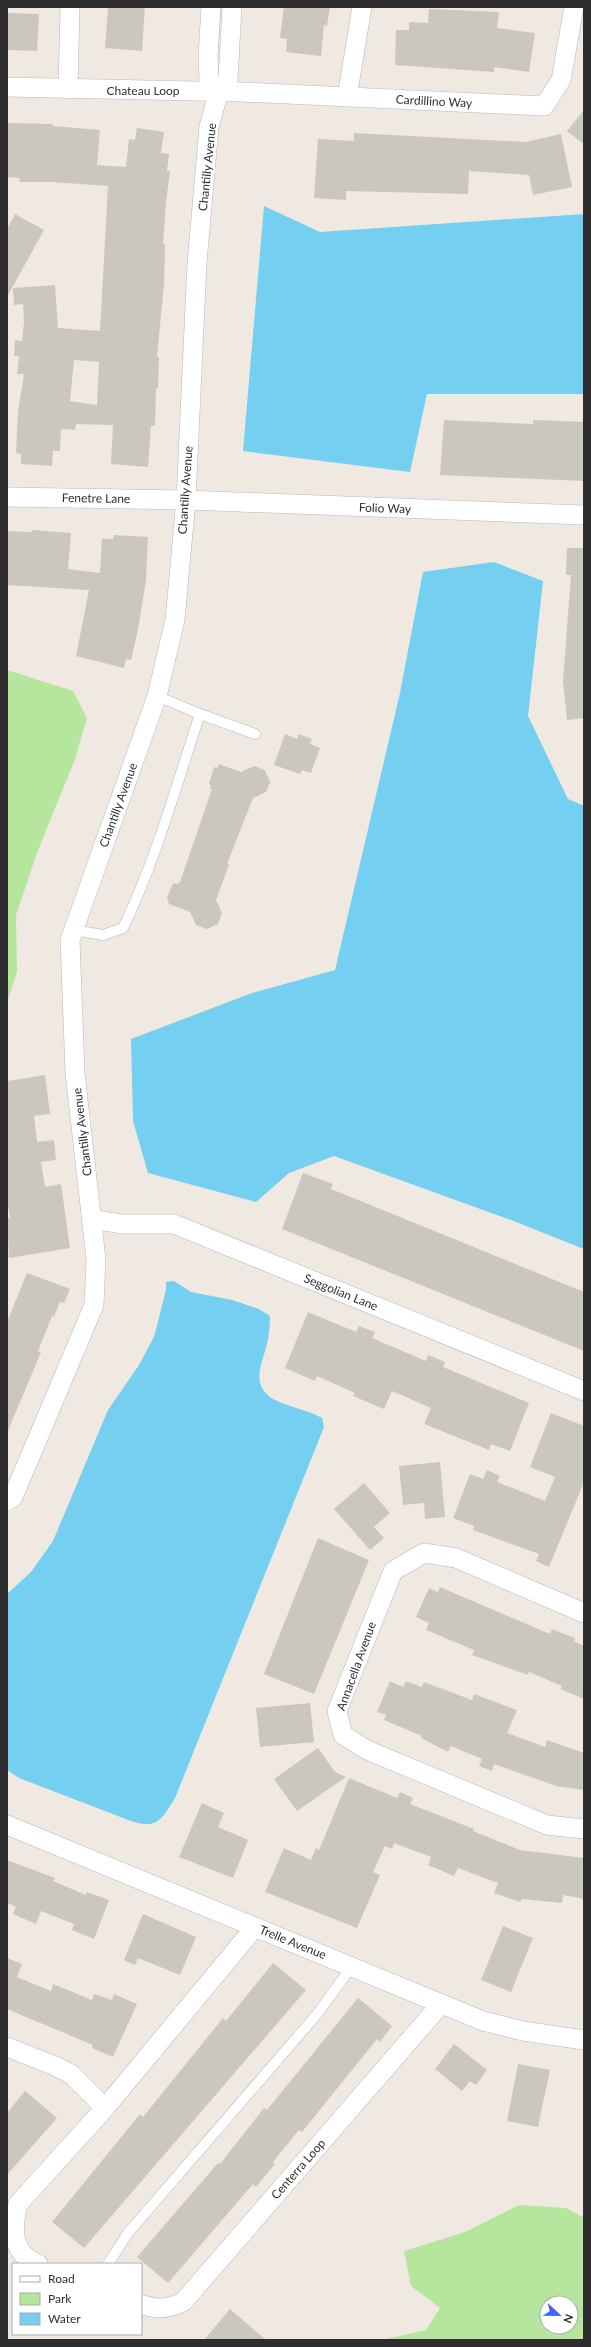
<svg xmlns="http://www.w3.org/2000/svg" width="591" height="2347" viewBox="0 0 591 2347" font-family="Lato,sans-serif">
	<rect width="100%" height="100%" fill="#efe9e1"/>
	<g fill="#b6e59e" fill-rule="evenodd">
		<path d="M7 670 73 691 87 718 75 759 37 853 16 915 17 972 7 1002Z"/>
		<path d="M519 2205 566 2208 584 2218V2340H382L426 2330 440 2308 411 2286 404 2251 465 2232ZM547 2303H571V2327H547Z"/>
	</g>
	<g fill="#75cff0">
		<path d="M264 206 320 232 584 214V394H427L410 472 243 451Z"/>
		<path d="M494 562 543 581 528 716 568 799 584 806V1249L516 1222 334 1156 289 1173 256 1202 148 1173 133 1121 131 1039 252 993 335 970 400 693 423 572Z"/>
		<path d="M174 1281 191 1292 232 1300 259 1309 270 1316C270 1325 269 1335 267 1344 262 1364 250 1385 273 1399 288 1407 306 1409 322 1418L324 1427 175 1798C159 1825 154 1830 123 1818L19 1778 7 1770V1594L31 1572 53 1541 108 1410 139 1365 154 1337 166 1290V1282Z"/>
	</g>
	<g fill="#cbc7bf" fill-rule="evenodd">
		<path d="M108 7H145L142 51 105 48Z"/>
		<path d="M284 7H330L327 26 324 25 321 56 286 52 287 39 280 38Z"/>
		<path d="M429 9 499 12 497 28 535 33 529 72 494 67V72L395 65 396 30H409V22L428 23Z"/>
		<path d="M7 13 39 14 37 51 7 50Z"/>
		<path d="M584 110V144L567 131Z"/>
		<path d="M7 123 53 124V126L100 130 97 165 126 167 129 139 135 140 137 128 164 132 161 153 169 154 167 171H170L166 203 163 244H165L164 284 157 357H159L158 388H156L155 426H151L148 467 111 464 113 425 76 424 75 430 61 429 60 451H53L52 466 21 464V454L16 453 18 411 24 374H17L19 356H14L15 340 22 341 24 322 23 304 14 305 13 288 55 285 58 328 100 331 108 186 52 182H19L20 178 7 177ZM74 360 99 362 97 405 70 401Z"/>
		<path d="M354 133 526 142 561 134 572 187 533 195 529 175 469 171 468 194 346 191V200L314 198 318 139 354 141Z"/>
		<path d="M15 214 44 230 7 297V229Z"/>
		<path d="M444 420 533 424V420L584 422V481L440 475Z"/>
		<path d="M32 530 71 533 68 569 100 573 102 539H113L114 535 148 537 146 580 138 630 131 660 126 659 124 668 76 656 89 590 7 585V531L32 532Z"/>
		<path d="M567 548H584V718L567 720 563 681 571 575H566Z"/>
		<path d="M285 734 297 739 299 734 312 739 310 744 320 748 311 773 302 770 300 774 274 765Z"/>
		<path d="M219 764 241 772 254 766 265 770 270 782 266 792 253 798 227 864 229 865 216 900 222 913 218 924 207 929 196 925 190 912 169 904 167 898 173 883 177 884 180 882 212 789H210L211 785 209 784 214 767 217 768Z"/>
		<path d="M45 1075 50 1114 34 1116 37 1142 54 1140 56 1160 41 1162 45 1187 61 1184 70 1248 9 1258 7 1218H10L7 1197V1081Z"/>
		<path d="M303 1173 333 1184 331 1189 584 1292V1351L282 1229Z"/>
		<path d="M27 1273 70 1289 64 1303 60 1302 54 1317 52 1316 38 1351 41 1352 7 1433V1322Z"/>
		<path d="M308 1312 356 1332 359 1326 375 1332 372 1338 426 1361 428 1355 445 1362 443 1367 529 1403 510 1451 491 1444 489 1450 424 1424 431 1408 392 1391 384 1409 353 1396 355 1393 317 1376 315 1381 285 1368Z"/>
		<path d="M551 1413 584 1426V1482L549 1567 536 1561 539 1554 473 1530 474 1526 453 1518 470 1474 483 1479 487 1470 500 1476 497 1482 545 1501 555 1477 530 1467Z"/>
		<path d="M440 1462 445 1517 425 1519 424 1503 403 1505 399 1466Z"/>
		<path d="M364 1483 390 1513 374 1527 384 1538 370 1550 334 1509Z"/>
		<path d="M318 1538 369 1560 314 1694 264 1674Z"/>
		<path d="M440 1587 550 1634 552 1629 575 1638 574 1641 584 1646V1699L560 1689 562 1686 529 1672 528 1675 472 1655 474 1650 426 1630 429 1623 416 1617 429 1588 438 1592Z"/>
		<path d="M390 1681 403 1687 406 1681 422 1687 424 1682 472 1700 474 1694 517 1710 507 1733 545 1747 547 1740 584 1753V1790L556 1786 494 1764 492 1771 479 1766 482 1759 451 1746 448 1752 421 1738 422 1736 384 1720 386 1715 377 1712Z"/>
		<path d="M310 1703 314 1742 260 1747 256 1708Z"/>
		<path d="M318 1748 335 1772 346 1777 297 1811 274 1779Z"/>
		<path d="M349 1778 397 1798 400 1792 413 1798 410 1804 474 1829 473 1831 520 1850 584 1858V1899L563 1895 562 1903 522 1899 520 1902 494 1893 498 1883 458 1868 454 1876 428 1865 431 1857 394 1843 392 1849 385 1846 373 1872 380 1875 357 1928 265 1892 284 1848 311 1860 316 1848 319 1850Z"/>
		<path d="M202 1803 224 1813 218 1827 248 1840 233 1878 179 1857Z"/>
		<path d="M7 1860 55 1878 53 1881 86 1895 87 1892 109 1900 94 1939 72 1930 74 1924 41 1911 36 1924 13 1914 16 1907 7 1903Z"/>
		<path d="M143 1914 196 1937 180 1975 138 1958 135 1965 124 1960Z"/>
		<path d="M503 1926 533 1938 511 1992 481 1980Z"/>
		<path d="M7 1958 22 1964 17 1977 51 1991 53 1984 92 2000 94 1994 112 2000 114 1994 137 2004 113 2057 92 2048 93 2045 7 2009Z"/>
		<path d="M273 1963 306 1990 84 2248 52 2222 140 2114 143 2117 223 2018 226 2021Z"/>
		<path d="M358 1998 392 2026 380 2042 377 2039 302 2132 299 2130 273 2162 275 2164 256 2187 253 2184 168 2283 137 2257 218 2163 220 2164 264 2108 267 2110Z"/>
		<path d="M454 2044 487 2070 476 2085 470 2081 462 2091 435 2069Z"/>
		<path d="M518 2064 550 2070 538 2127 507 2121Z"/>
		<path d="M25 2091 57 2118 7 2175V2113Z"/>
		<path d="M230 2309 266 2340H204Z"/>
	</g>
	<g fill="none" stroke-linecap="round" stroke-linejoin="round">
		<g stroke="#b4b7c1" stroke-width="11">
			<g id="service">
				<path d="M200 714 255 734"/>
				<path d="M73 930 103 935 123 928C156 860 176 786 200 714L157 696"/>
				<path d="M108 2264 128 2233 318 2013 352 1966"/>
			</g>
		</g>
		<g stroke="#b4b7c1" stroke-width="20">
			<g id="minor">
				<path d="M211 7 208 56 209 81 219 91"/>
				<path d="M7 87 242 92 544 106 561 80 574 7"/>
				<path d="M68 89 70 7"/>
				<path d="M347 97 362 7"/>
				<path d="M7 497 186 500 584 515"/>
				<path d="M92 1219 121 1224H174L584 1391"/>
				<path d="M7 1501 13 1497 94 1305 96 1259 75 1073 70 940 157 696 175 620 186 500 197 263 209 127 219 91 228 80 232 7"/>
				<path d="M584 1613 456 1558 424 1553 393 1571 337 1711 343 1735 367 1750 547 1825 584 1829"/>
				<path d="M7 1825 483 2021 523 2031 584 2040"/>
				<path d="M7 2047 55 2066 71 2074 105 2108"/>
				<path d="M38 2264C11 2254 12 2228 18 2204L105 2108 255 1927"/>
				<path d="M141 2304C156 2310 168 2309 183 2302L441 2004"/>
			</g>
		</g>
		<use href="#service" stroke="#fff" stroke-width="10"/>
		<use href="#minor" stroke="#fff" stroke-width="19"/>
	</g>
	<g text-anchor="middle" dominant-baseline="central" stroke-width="4" stroke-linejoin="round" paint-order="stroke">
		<g font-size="12" fill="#2e2e2e" stroke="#fff">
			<text x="143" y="90">Chateau Loop</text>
			<text transform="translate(434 101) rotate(3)">Cardillino Way</text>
			<text transform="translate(207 167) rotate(-84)">Chantilly Avenue</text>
			<text transform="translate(185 490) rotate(-86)">Chantilly Avenue</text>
			<text transform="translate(96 498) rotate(1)">Fenetre Lane</text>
			<text transform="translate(385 508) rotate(2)">Folio Way</text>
			<text transform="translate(118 805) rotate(-70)">Chantilly Avenue</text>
			<text transform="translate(82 1132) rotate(-97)">Chantilly Avenue</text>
			<text transform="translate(341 1292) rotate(22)">Seggolian Lane</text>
			<text transform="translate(356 1666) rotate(-70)">Annacella Avenue</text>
			<text transform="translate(293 1942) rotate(22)">Trelle Avenue</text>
			<text transform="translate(298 2169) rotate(-49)">Centerra Loop</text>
		</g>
	</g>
	<rect width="591" height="2347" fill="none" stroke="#2e2e2e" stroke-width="16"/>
	<rect x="12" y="2263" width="130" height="72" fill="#ffffff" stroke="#ababab"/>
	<rect x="20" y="2276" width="20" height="6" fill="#ffffff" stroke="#ababab"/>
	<text x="48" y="2283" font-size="12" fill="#2e2e2e">Road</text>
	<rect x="20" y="2293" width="20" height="12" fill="#b6e59e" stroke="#ababab"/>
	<text x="48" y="2303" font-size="12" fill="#2e2e2e">Park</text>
	<rect x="20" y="2313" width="20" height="12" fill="#75cff0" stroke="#ababab"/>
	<text x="48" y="2323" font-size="12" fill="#2e2e2e">Water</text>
	<g transform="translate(559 2315) rotate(112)"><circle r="19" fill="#ffffff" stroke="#ababab"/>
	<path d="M0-3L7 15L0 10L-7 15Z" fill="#4264fb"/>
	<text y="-6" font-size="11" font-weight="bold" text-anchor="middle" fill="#2e2e2e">N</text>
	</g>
</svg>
